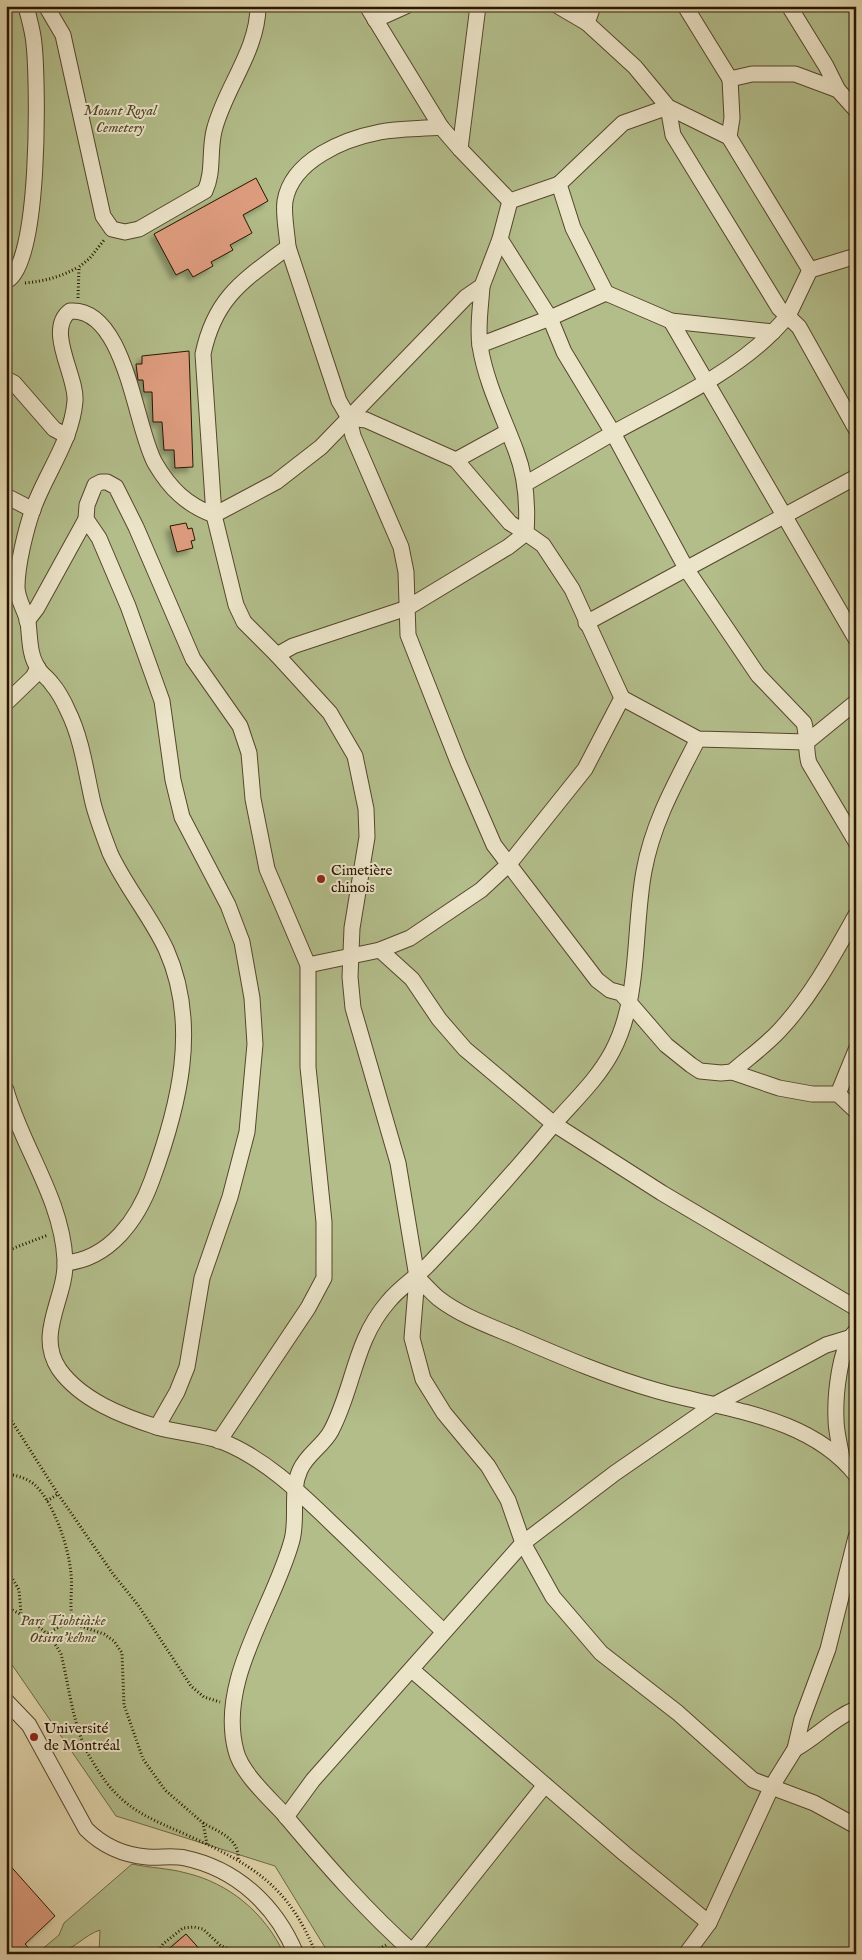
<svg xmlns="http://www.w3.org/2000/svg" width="862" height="1960" viewBox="0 0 862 1960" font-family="'IM FELL English',serif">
	<defs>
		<filter id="shadow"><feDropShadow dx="-4.5" dy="4.5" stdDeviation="2.5" flood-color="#0004"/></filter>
	</defs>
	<rect width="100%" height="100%" fill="#e1d5ac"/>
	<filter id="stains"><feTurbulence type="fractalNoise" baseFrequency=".004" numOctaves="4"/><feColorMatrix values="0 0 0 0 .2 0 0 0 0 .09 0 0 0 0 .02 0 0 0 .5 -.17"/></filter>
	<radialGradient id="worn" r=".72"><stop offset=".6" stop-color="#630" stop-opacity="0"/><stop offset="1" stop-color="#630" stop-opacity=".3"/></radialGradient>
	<g fill="#b2bd8a" stroke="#6d6a45">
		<path d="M6 6H856V1954H329L275 1866 116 1816 6 1656Z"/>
		<path d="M132 1864C150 1868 168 1868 186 1873 229 1883 265 1913 284 1954H204L186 1934 163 1954H99L100 1930C85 1935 75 1948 60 1953 55 1955 48 1954 43 1954L40 1951 59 1935 64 1923Z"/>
	</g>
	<g fill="#de9d7f" stroke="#281600" filter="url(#shadow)">
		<path d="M256 178 268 201 243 215 252 233 230 245 233 250 211 262 213 266 193 277 188 269 176 275 154 234Z"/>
		<path d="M189 351 193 467 175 468 174 450H164L162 422H153L152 392H144L143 380H138L136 364H142V356Z"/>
		<path d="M186 523 188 529 192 528 195 540 191 541 193 548 177 552 170 526Z"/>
		<path d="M6 1861 55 1916 25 1944 34 1954H6Z"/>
		<path d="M186 1934 204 1954H163Z"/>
	</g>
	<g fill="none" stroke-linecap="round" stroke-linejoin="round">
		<g stroke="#56462b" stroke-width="17">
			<g id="minor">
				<path d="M46 6 63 35 103 216 112 229 125 232 139 229 205 191C214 172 209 152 214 131 224 89 258 51 258 6"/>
				<path d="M367 6 441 127"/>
				<path d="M478 6 460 149 510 201 559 184"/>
				<path d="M558 6 587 23 635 67 668 107 729 137 810 270 856 256"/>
				<path d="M685 6 730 79 752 74H795L838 90"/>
				<path d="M789 6 826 66 838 90 856 110"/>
				<path d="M375 20 406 6"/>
				<path d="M587 23 593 6"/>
				<path d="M729 137 732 118 730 79"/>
				<path d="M500 239 550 318 564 352 613 433 525 484"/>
				<path d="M288 247C287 232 283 215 285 201 292 160 344 139 380 132 399 128 421 129 441 127L460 149"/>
				<path d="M810 270 788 316 773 332 671 321 606 293 573 228 559 184 623 123 668 107 673 135 779 308 799 327 856 429"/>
				<path d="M6 281C41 268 38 81 34 44 33 31 29 19 26 6"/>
				<path d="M482 286C481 305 477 327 480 346 486 383 503 416 516 451 526 477 528 505 526 533L543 545 572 589 622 698 585 769 509 864 481 890 410 938 380 950 412 979 439 1019 465 1049 554 1124 662 1193 856 1308"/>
				<path d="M671 321 856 639"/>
				<path d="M773 332C729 376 667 403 613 433L687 570 758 675 804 723C808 737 805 749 809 763L856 842"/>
				<path d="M480 345 550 318 606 293"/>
				<path d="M6 379 14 383 54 429 67 436"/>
				<path d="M456 460 507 432"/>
				<path d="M6 496 33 510"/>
				<path d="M86 519 87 505 95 485 101 482H107L116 487 136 527 193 659 240 726 249 753 253 799 267 869 308 965V1067L324 1222V1278L308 1308 219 1441"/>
				<path d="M27 621 37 608 86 519 99 538 128 606 162 701 173 780 182 817 228 905 242 942 252 998 255 1044 247 1132 230 1197 202 1278 187 1367 177 1392 157 1427"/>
				<path d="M586 623 856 477"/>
				<path d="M277 655 244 622 236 605 214 515 276 482 321 447 466 297 482 286 500 239 510 201"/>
				<path d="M622 698 698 739 807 742 856 702"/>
				<path d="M6 703 33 677 38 668"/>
				<path d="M308 965 380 950"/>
				<path d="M732 1072C748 1058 765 1046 779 1031 811 997 833 956 856 915"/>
				<path d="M6 1090C22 1147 62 1199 65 1260 67 1297 35 1333 59 1369 81 1400 122 1416 157 1427 178 1433 201 1434 221 1441 270 1460 309 1502 346 1537 378 1568 411 1600 443 1631"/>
				<path d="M838 1094 856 1050"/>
				<path d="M65 1263C110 1259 138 1219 152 1180 179 1106 200 1025 166 949 150 915 125 886 110 853 104 837 97 819 93 803 86 773 82 739 68 711 64 702 58 691 52 684 48 678 41 674 38 668 29 655 30 637 28 622 25 610 17 599 17 587 17 565 26 529 33 509 46 473 72 440 75 401 77 376 45 330 70 311 126 307 135 428 155 463 170 489 187 505 214 515L203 354C215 297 244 280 288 247L339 401 349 418"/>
				<path d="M417 1277 398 1163 353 1008 350 977 352 928 367 837 366 809 360 780 355 756 330 713 277 655 293 646 407 608 508 547 526 533 510 523 456 460 366 420 349 418 353 436 401 547 406 572 408 635 458 762 494 845 597 980 610 990 621 993 666 1045 691 1065 700 1071 721 1073 732 1072 779 1088 812 1094H838L856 1111"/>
				<path d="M842 1458C840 1446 836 1432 836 1419 835 1397 839 1348 855 1332"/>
				<path d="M856 1475C809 1416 726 1410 658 1391 609 1377 562 1357 516 1337 490 1326 461 1316 438 1298 431 1292 424 1284 417 1277L412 1338 423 1379 444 1413 488 1466 508 1500 523 1543 553 1597 601 1653 678 1713 753 1780 814 1803 856 1826"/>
				<path d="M412 1670 625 1854 709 1923"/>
				<path d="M6 1701 29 1725 86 1829C103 1846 123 1855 147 1857 160 1858 173 1855 185 1858 237 1869 276 1906 296 1954"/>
				<path d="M795 1749C817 1737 833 1718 856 1709"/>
				<path d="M286 1817 313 1780 523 1543 615 1473 712 1406 826 1345 849 1338"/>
				<path d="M412 1952 545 1785"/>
				<path d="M415 1954C367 1912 324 1862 283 1813 268 1797 241 1772 236 1751 217 1680 274 1607 292 1540 298 1517 290 1492 300 1470 307 1454 323 1446 331 1431 354 1388 354 1341 388 1302 400 1287 417 1277 430 1263 473 1218 514 1172 554 1124 574 1101 597 1080 612 1052 641 998 633 930 644 871 653 822 676 782 698 739"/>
				<path d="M686 1954 709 1923 772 1786 795 1749 802 1719 828 1649 856 1537"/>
			</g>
		</g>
		<g stroke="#281600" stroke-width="3" stroke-dasharray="1 2.5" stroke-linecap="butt">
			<path d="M25 283C45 281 61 277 78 267"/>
			<path d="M78 298 79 267 90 258 104 240"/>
			<path d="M6 1251 48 1235"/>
			<path d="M6 1412 58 1494 113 1574 138 1605 191 1686 204 1697 220 1702"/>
			<path d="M6 1474C16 1475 27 1478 35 1485 54 1503 69 1548 71 1574 73 1591 68 1608 74 1624L61 1626 48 1633"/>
			<path d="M47 1501 58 1494"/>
			<path d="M6 1567 19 1590 21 1613"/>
			<path d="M6 1607C30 1618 49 1631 61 1654 68 1682 72 1716 83 1743 88 1755 98 1771 106 1782 129 1812 154 1820 187 1835 252 1865 288 1884 316 1954"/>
			<path d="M74 1624 104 1634 114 1641 122 1653 124 1705 143 1759 165 1790 203 1823 207 1844"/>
			<path d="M203 1823C219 1832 240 1839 238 1860"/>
			<path d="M157 1954 163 1944 183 1928 194 1927 203 1929 221 1946 242 1954"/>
			<path d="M370 1954 386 1945"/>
		</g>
		<use href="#minor" stroke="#ece4c9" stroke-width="15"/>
	</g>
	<g fill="#8f2418" stroke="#ece4c9" stroke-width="2">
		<circle cx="321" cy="879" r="5"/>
		<circle cx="34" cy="1737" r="5"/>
	</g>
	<g text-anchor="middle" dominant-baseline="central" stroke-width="4" stroke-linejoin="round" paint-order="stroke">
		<g font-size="15" font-style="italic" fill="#514829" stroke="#ece4c9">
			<text x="120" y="110">Mount Royal<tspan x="120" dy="17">Cemetery</tspan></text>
			<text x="63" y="1620">Parc Tiohtià:ke<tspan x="63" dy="17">Otsira'kéhne</tspan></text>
		</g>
		<g font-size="15" fill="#281600" stroke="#ece4c9" text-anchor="start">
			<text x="331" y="870">Cimetière<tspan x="331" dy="17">chinois</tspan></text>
			<text x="44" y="1728">Université<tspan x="44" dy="17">de Montréal</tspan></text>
		</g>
	</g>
	<rect width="862" height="1960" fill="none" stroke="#e1d5ac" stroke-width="25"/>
	<rect x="8" y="8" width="847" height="1945" fill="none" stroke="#281600" stroke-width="2.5"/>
	<rect x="12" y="12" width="837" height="1935" fill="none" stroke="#281600"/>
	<rect width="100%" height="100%" filter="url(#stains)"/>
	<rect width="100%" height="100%" fill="url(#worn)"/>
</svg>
